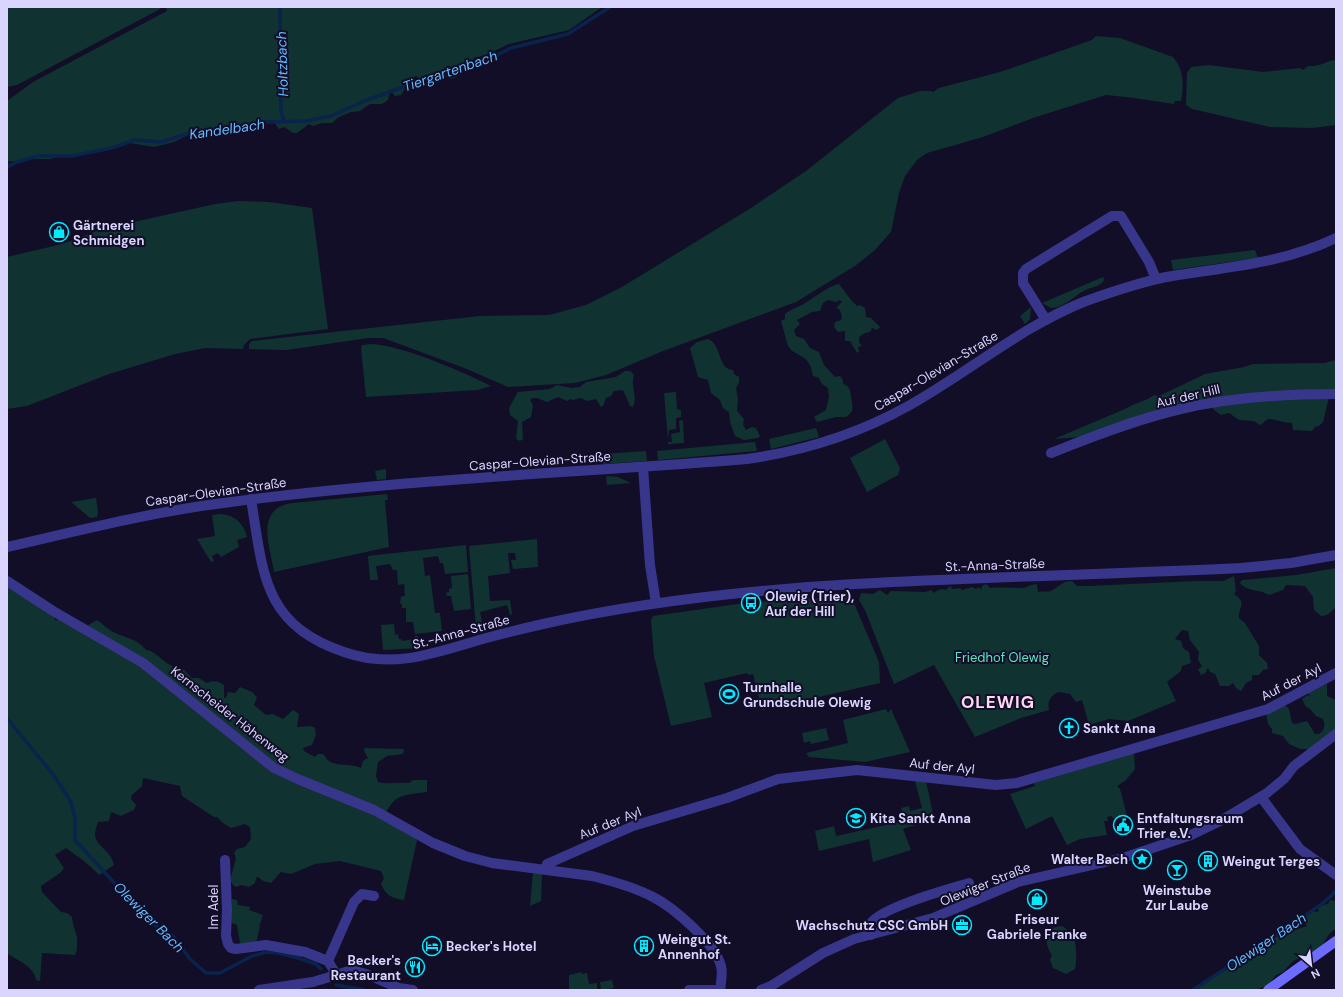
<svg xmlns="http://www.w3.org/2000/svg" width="1343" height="997" viewBox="0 0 1343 997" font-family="'DM Sans',sans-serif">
	<rect width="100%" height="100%" fill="#120e28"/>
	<g fill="#103231">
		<path d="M7 7H161L160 9 17 85 7 87Z"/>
		<path d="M166 7H602L569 30 509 44 486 55 474 58 469 68 462 69 457 76 451 79 440 75 438 82C429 85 423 83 416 76L410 80 401 95 395 96 390 90 388 100 382 104H370L360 111 351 112 339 117 332 123H322L313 126 309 124 297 133H293L284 127 279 129 272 120 257 127 239 130 190 134 174 142 154 147 130 143 113 149 82 153 76 157 69 155 50 159H32L20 162 7 161V101L33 82 167 11Z"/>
		<path d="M1096 36 1120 38 1173 57C1184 70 1184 85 1181 101H1175L1174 104 1134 98 1106 95 1036 117 983 137 927 153 917 160 905 176 899 193 891 232 874 251 855 266 796 302 663 351 606 375 575 383 508 387 467 369 383 338H368L287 350 249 349V344L252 341 480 316 549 315 586 305 622 287 751 208 806 171 898 98 920 91H931L933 92 939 88 1000 72 1092 40Z"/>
		<path d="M1336 60V125L1312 128 1270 127 1192 109 1186 105 1187 73 1191 67 1209 65 1263 72 1300 68 1303 70 1308 66C1321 67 1325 61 1336 60Z"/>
		<path d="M238 201 269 202 312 208 328 329 250 339 244 345 243 349 205 348 175 354 109 374 27 406 7 409V257L62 244 102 229 215 204Z"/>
		<path d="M1255 250 1258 258 1173 270 1171 260Z"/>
		<path d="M1103 277 1104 280C1101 286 1093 287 1088 289 1075 294 1065 308 1051 308L1042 303Z"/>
		<path d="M839 284 851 300 857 306 860 305 865 308 866 317 871 318 880 327 877 330 872 328 870 332 865 333 859 337V342L862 346 858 347 859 351 857 353 850 341H845V331L838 332 834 327 835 322 841 320 842 317 840 310 836 308 842 302 840 300 836 302 828 300 823 303 820 311 812 312 797 320 800 324 794 330 796 336 804 339 810 348 819 352 824 365 835 377 840 376 843 380V384C850 386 850 390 851 397 852 406 856 410 846 417H836L817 422 814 417 826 410 829 397 828 388 822 384 819 378 813 376 811 367 806 359 791 350 788 346 781 321 785 319V314C791 309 799 307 805 303 814 298 830 285 839 284Z"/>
		<path d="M1031 307 1030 319 1025 324 1020 316Z"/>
		<path d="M708 339C722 344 717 369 733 370L734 374 739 377V383L736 388 738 400 737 411 744 419 743 425 746 430 752 427 756 428 760 436 758 438 744 440 735 436 730 422 729 412 723 408 720 400 711 393 708 380 698 377 690 348 697 342Z"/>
		<path d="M373 344C406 347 461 371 491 386L478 390 366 397 361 348 362 345Z"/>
		<path d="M1336 360V395L1330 393 1323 422 1319 426 1315 427 1312 431 1293 430 1292 423C1285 423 1272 419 1269 419 1265 420 1263 424 1260 425L1254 421 1239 420 1229 413 1221 415 1213 409 1210 401 1079 437 1054 439 1125 409C1134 403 1147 401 1154 395L1159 396 1205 374 1244 367 1253 364 1324 363Z"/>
		<path d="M625 371H630L634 375C630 386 638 396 633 407L630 406 623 390 614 391 611 396 606 398 603 406 601 407 596 399 588 401 580 398 574 400 570 399 567 401 558 397 547 402 537 398H532L530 400 533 405 531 417 522 422 523 439 520 441 516 439 518 421 510 415 509 408 518 392 550 389 557 385 571 388 580 387 586 382 616 377Z"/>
		<path d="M676 392 677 409 681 410V417L676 418V429L669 430 668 440 664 393Z"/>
		<path d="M683 420 684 443 668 444V442H672L671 434 680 432 679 421Z"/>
		<path d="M816 428 819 437 771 449 769 439Z"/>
		<path d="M885 439 900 468 898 475 867 492 850 458Z"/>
		<path d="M755 442 757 451 658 460 657 451Z"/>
		<path d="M646 451 647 461 603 464V454Z"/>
		<path d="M386 469V479L377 480 375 471Z"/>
		<path d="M606 476 618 477 631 483 607 485Z"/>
		<path d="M387 494 388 500H385L389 547 274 572C270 546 254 508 293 503Z"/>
		<path d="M96 498 98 512 97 517 90 518 71 502Z"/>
		<path d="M221 514C235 515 244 524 247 537L237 540 239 547 221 557 218 553 212 556 214 561 211 562 197 539 215 536 212 515Z"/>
		<path d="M537 539 538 567 513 569 511 560H516L515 553H508L510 573 488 576 490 601 510 600 512 614 510 615 507 605 480 612 483 626 476 628 469 546Z"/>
		<path d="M466 545 468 572 445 574 443 563H440L438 556 423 558 425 576 430 575 435 613H440L442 631 415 634 413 622H406V608H402V604H400L401 597H399L405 596 404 584 398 585 397 570H393L390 564 376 566 378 580H370L368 556Z"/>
		<path d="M1336 568V607C1332 611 1328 616 1321 616L1314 610 1313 597 1305 586 1286 585 1283 590 1269 595C1260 589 1247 592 1240 583L1242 580 1296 575Z"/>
		<path d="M468 574 471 609 454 611 451 596H447L446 593 449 592V589L452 588 451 576Z"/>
		<path d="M1234 576 1236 591 1234 594C1248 603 1238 607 1239 618L1245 623 1259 646V655L1267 663 1268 669 1263 670 1259 675H1252V680L1246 683 1241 691 1236 688 1233 683 1229 686H1220L1215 674 1210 672 1208 668 1205 673 1201 675 1198 670 1202 666 1198 660 1199 652 1190 640 1188 631 1182 630 1175 639 1181 641 1183 648 1189 652 1191 663 1182 666 1181 671 1167 682 1176 701 1128 721 1109 719 1089 725 1082 700 1076 702 1070 694 1059 692C1051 695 1047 701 1049 710L1021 718 975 737 934 665 894 684 865 610 859 600 861 593 873 594 880 590 887 595 891 591 925 592 932 590 933 593 941 589 946 590 950 586 953 589 960 588 962 590 972 587 976 589 979 587 981 590 982 586 986 584 990 588C1001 587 1010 588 1021 588 1027 588 1031 584 1037 584L1038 592C1042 591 1048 592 1051 591 1059 587 1062 581 1072 581L1077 586H1088L1196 581H1223Z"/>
		<path d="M7 582 32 594 38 595 54 615 55 620 62 619 85 627 97 620C102 623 105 627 110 630 122 638 136 637 146 650 158 651 165 668 183 669L192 678H199L207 683C213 680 218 681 224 685V698H226L228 692 235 693 240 687 252 692 257 697 254 705 266 715 273 714 283 719 293 710 299 714 297 727 311 726 315 728 316 735 312 745 303 748 304 751 315 757 318 754H323C325 756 327 760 329 761 338 767 351 763 361 768L363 761 368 758 364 751 365 748 404 749 403 754 387 756 378 762 376 776 378 782C389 785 399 782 409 783L413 780H427V792C407 795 395 793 386 813L417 840 404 900C392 898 386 896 381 884L384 878 381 871 340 861 315 864 291 874 281 872 271 883 263 881 258 877 256 878 255 883 249 887 241 885 236 887 233 885 230 880 236 858 234 853 237 849 245 847 251 839 250 827 245 824 231 828 223 823 217 817H214L182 796 180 786 143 778 142 786 132 795 131 799 136 805 134 810 121 816 111 812 109 821 98 822C97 825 95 830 95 834 95 846 112 851 114 865L99 875C89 864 78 857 66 848L55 855 64 868 60 873 41 886 42 892 61 912 67 913 72 917 73 924 77 937V950L75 955 42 953 40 981 36 980C34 966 18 961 7 953Z"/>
		<path d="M851 596 879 662 880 683 762 710 753 674 748 675 747 673 704 683 712 717 671 726 654 656 651 620 653 616 745 603 746 606 757 605V602Z"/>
		<path d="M394 624 395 635 398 634 399 639H401L402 641 415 639V636H418L419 648 383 650 381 625Z"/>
		<path d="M1327 684V696L1336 700V732L1309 749H1300L1289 744 1283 736 1272 733V729L1268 724 1266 714 1285 705 1289 709 1292 723 1295 724 1307 721 1315 734C1324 735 1326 725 1323 719L1316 716 1310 709 1306 707 1302 699 1308 695 1311 697 1307 692Z"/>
		<path d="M886 709 888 713 891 709 910 752 865 762 809 757 806 753 848 743 843 720Z"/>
		<path d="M826 728 829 740 811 744 810 741 804 743 802 733Z"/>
		<path d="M1134 753 1135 769 1126 780 1117 786 1120 789 1127 816 1113 819 1112 816 1107 817 1108 821H1104L1107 835 1080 839 1067 845 1052 816 1026 829 1010 794 1035 786 1034 783Z"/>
		<path d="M915 781H926L934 819 903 829 911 850 873 862 869 839 819 851 815 831 834 826 836 836 904 821 901 808 909 806 910 811 922 808Z"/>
		<path d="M533 873 542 874 541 901 530 906Z"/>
		<path d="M1336 898V929C1330 931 1324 941 1322 948L1293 961 1283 972 1276 975 1268 985 1256 990H1198L1203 982 1223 972 1230 963 1260 944 1266 943 1268 940 1271 941 1273 937H1277L1280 931 1287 927 1295 930 1307 926 1305 923 1306 914 1311 910 1316 912 1319 911 1317 906 1328 904 1330 900 1334 901Z"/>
		<path d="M232 899 237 900 238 905 250 907 249 910 263 915 259 927H260L256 943H240L237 925 230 922Z"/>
		<path d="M1062 926C1066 929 1070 931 1072 934 1077 942 1077 960 1075 969L1066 974 1053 968 1050 960 1052 955C1046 946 1044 937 1051 928Z"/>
		<path d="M582 972V974L587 973 589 984 597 983V990H569V975Z"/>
		<path d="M612 980 614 988 601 990 600 982Z"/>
	</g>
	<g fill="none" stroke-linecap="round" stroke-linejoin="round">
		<g stroke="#09234c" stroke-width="3.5">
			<path d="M280 7 281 111 284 121"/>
			<path d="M7 167 17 162 38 156H72L112 148 134 140 161 142 190 133 233 129 266 122 306 121 331 116 367 100 409 85 437 78 461 67 485 61 511 48 568 34 610 7"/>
			<path d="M7 718 55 777 71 802 75 818V840L150 922 173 936 190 959 206 973H220L252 956 267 952 279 953 298 958 316 964 321 969"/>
			<path d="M336 985 364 990"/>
			<path d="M1193 990 1322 904 1336 891"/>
		</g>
		<g stroke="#37368a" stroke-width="10">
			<path d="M1046 320 1023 283V273L1026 269 1112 216H1121L1149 262 1156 279"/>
			<path d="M1051 453C1093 436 1137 419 1181 409 1232 397 1284 394 1336 394"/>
			<path d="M643 467 650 565 656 603"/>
			<path d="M251 499C263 573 263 625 344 652 392 669 432 654 479 640 500 634 521 629 543 624 646 601 750 590 855 584 984 577 1113 574 1241 568L1291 563 1336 555"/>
			<path d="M7 547C82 530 155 511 231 502 402 479 575 473 747 459 804 451 860 433 910 405 969 372 1022 326 1086 301 1114 291 1143 281 1172 276 1228 267 1284 263 1336 238"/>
			<path d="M1261 797 1300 849 1336 875"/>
			<path d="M225 860 227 910 226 936 228 944 231 948 236 949 266 945 305 952 328 961 336 974"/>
			<path d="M545 869 547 864 633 826 727 798 778 779 857 770 996 785 1017 783 1268 709 1336 673"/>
			<path d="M871 935C870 931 868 927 871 923 882 907 949 889 969 883"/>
			<path d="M328 961 354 902 362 894 374 896"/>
			<path d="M259 990 313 982 352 970 366 974 399 988 413 990"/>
			<path d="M689 990H715"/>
		</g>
		<g stroke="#37368a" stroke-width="10">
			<path d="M7 581 53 611 143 663 274 768 300 780 374 810 433 843 465 856 492 863 592 876C612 881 634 887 653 897 673 907 715 943 721 966 723 974 721 982 720 990"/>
			<path d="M761 990 771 986 823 953 854 939 933 918 1018 882 1123 858 1191 835 1222 820 1267 793 1284 779 1294 766 1336 734"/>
		</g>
		<path stroke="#6d6cff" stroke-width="10" d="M1268 990 1336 941"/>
	</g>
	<defs>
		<g id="shop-ring" transform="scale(1)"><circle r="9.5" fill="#120e28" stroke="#01ebff" stroke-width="1.5"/><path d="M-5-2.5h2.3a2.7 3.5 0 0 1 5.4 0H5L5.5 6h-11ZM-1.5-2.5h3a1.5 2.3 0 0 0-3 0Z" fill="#01ebff"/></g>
		<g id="bus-ring" transform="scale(1)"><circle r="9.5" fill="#120e28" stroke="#01ebff" stroke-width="1.5"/><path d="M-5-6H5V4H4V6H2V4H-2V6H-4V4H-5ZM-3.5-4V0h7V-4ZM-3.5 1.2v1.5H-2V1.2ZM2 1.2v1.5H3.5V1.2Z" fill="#01ebff"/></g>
		<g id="stadium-ring" transform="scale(1)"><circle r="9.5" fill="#120e28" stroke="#01ebff" stroke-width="1.5"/><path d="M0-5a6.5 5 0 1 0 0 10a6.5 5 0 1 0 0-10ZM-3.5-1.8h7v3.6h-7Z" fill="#01ebff"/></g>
		<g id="church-ring" transform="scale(1)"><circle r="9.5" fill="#120e28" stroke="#01ebff" stroke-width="1.5"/><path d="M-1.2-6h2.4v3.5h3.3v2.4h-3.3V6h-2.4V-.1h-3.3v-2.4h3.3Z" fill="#01ebff"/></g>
		<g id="school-ring" transform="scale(1)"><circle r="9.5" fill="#120e28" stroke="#01ebff" stroke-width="1.5"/><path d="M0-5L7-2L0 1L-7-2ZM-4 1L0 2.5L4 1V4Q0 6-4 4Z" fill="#01ebff"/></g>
		<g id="civic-ring" transform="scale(1)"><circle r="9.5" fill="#120e28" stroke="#01ebff" stroke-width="1.5"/><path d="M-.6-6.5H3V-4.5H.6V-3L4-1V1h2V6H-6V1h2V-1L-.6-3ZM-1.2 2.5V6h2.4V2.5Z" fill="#01ebff"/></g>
		<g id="sight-ring" transform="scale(1)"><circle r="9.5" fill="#120e28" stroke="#01ebff" stroke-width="1.5"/><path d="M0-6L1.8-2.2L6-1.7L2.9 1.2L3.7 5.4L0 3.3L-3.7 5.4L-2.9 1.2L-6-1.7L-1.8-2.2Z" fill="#01ebff"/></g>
		<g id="building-ring" transform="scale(1)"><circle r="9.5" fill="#120e28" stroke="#01ebff" stroke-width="1.5"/><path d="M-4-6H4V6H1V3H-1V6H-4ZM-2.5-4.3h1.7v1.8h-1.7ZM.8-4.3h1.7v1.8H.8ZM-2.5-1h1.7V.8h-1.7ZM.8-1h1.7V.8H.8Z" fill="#01ebff"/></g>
		<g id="bar-ring" transform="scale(1)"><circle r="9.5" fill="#120e28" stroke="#01ebff" stroke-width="1.5"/><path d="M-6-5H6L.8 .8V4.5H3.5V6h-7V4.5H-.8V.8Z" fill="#01ebff"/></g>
		<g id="office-ring" transform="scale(1)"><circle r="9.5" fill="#120e28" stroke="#01ebff" stroke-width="1.5"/><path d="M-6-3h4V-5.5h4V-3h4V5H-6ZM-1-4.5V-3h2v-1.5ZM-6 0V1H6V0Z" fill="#01ebff"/></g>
		<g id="hotel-ring" transform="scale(1)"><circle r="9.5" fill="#120e28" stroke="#01ebff" stroke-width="1.5"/><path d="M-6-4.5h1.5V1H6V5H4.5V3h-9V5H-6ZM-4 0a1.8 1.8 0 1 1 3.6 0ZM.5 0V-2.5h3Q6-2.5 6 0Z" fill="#01ebff"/></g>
		<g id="restaurant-ring" transform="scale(1)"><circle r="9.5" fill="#120e28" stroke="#01ebff" stroke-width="1.5"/><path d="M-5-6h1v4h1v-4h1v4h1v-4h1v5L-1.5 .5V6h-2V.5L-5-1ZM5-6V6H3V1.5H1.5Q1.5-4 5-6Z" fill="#01ebff"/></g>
	</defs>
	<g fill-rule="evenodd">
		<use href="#shop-ring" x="59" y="232"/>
		<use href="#bus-ring" x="751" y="603"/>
		<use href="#stadium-ring" x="729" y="694"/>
		<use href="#church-ring" x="1069" y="728"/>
		<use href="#school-ring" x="856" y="818"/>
		<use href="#civic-ring" x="1123" y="825"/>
		<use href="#sight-ring" x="1142" y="859"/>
		<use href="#building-ring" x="1208" y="861"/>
		<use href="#bar-ring" x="1177" y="870"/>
		<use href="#shop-ring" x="1037" y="899"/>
		<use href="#office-ring" x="962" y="925"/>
		<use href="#hotel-ring" x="432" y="946"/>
		<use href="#building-ring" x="644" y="946"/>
		<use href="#restaurant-ring" x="415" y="967"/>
	</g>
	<g text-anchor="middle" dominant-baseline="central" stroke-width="4" stroke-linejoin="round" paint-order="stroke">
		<g font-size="13" font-weight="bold" fill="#d9d5ff" stroke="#120e28" text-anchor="start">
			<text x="73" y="225">Gärtnerei<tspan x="73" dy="15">Schmidgen</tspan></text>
			<text x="765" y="596">Olewig (Trier),<tspan x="765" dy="15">Auf der Hill</tspan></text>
			<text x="743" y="687">Turnhalle<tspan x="743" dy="15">Grundschule Olewig</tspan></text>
			<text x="1083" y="728">Sankt Anna</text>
			<text x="870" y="818">Kita Sankt Anna</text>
			<text x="1137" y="818">Entfaltungsraum<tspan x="1137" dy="15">Trier e.V.</tspan></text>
			<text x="1128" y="859" text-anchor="end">Walter Bach</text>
			<text x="1222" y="861">Weingut Terges</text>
			<text x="1177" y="890" text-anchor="middle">Weinstube<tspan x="1177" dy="15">Zur Laube</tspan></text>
			<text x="1037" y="919" text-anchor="middle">Friseur<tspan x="1037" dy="15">Gabriele Franke</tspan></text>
			<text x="948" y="925" text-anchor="end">Wachschutz CSC GmbH</text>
			<text x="658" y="939">Weingut St.<tspan x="658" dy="15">Annenhof</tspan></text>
			<text x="446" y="946">Becker's Hotel</text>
			<text x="401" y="960" text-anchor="end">Becker's<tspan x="401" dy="15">Restaurant</tspan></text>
		</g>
		<g font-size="13" fill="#d9d5ff" stroke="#120e28">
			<text transform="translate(936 371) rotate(-31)">Caspar-Olevian-Straße</text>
			<text transform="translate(1188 396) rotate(-13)">Auf der Hill</text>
			<text transform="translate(540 461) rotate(-4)">Caspar-Olevian-Straße</text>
			<text transform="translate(216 492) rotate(-8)">Caspar-Olevian-Straße</text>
			<text transform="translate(995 565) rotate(-2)">St.-Anna-Straße</text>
			<text transform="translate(461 632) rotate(-15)">St.-Anna-Straße</text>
			<text transform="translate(1291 682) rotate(-27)">Auf der Ayl</text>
			<text transform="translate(230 714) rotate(38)">Kernscheider Höhenweg</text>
			<text transform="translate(942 766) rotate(6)">Auf der Ayl</text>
			<text transform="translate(610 823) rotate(-22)">Auf der Ayl</text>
			<text transform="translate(985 884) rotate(-22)">Olewiger Straße</text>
			<text transform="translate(213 907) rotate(-90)">Im Adel</text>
		</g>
		<g font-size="13" fill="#58e8c1" stroke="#120e28">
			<text x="1002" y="657">Friedhof Olewig</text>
		</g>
		<g font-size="14" font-style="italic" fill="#63baff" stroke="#120e28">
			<text transform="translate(282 64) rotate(-92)">Holtzbach</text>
			<text transform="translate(450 71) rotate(-19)">Tiergartenbach</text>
			<text transform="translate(227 129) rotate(-8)">Kandelbach</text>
			<text transform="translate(149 917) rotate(45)">Olewiger Bach</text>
			<text transform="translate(1266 942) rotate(-34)">Olewiger Bach</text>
		</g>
		<g font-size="17" font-weight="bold" letter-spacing="1" fill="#ffd7f1" stroke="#120e28">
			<text x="998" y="702">OLEWIG</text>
		</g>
	</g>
	<rect width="1343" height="997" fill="none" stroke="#d9d5ff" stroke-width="16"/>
	<g transform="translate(1311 965) rotate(152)" stroke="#120e28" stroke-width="3" paint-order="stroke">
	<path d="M0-3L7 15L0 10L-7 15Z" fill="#d9d5ff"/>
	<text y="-6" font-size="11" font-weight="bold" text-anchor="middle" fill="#d9d5ff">N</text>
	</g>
</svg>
